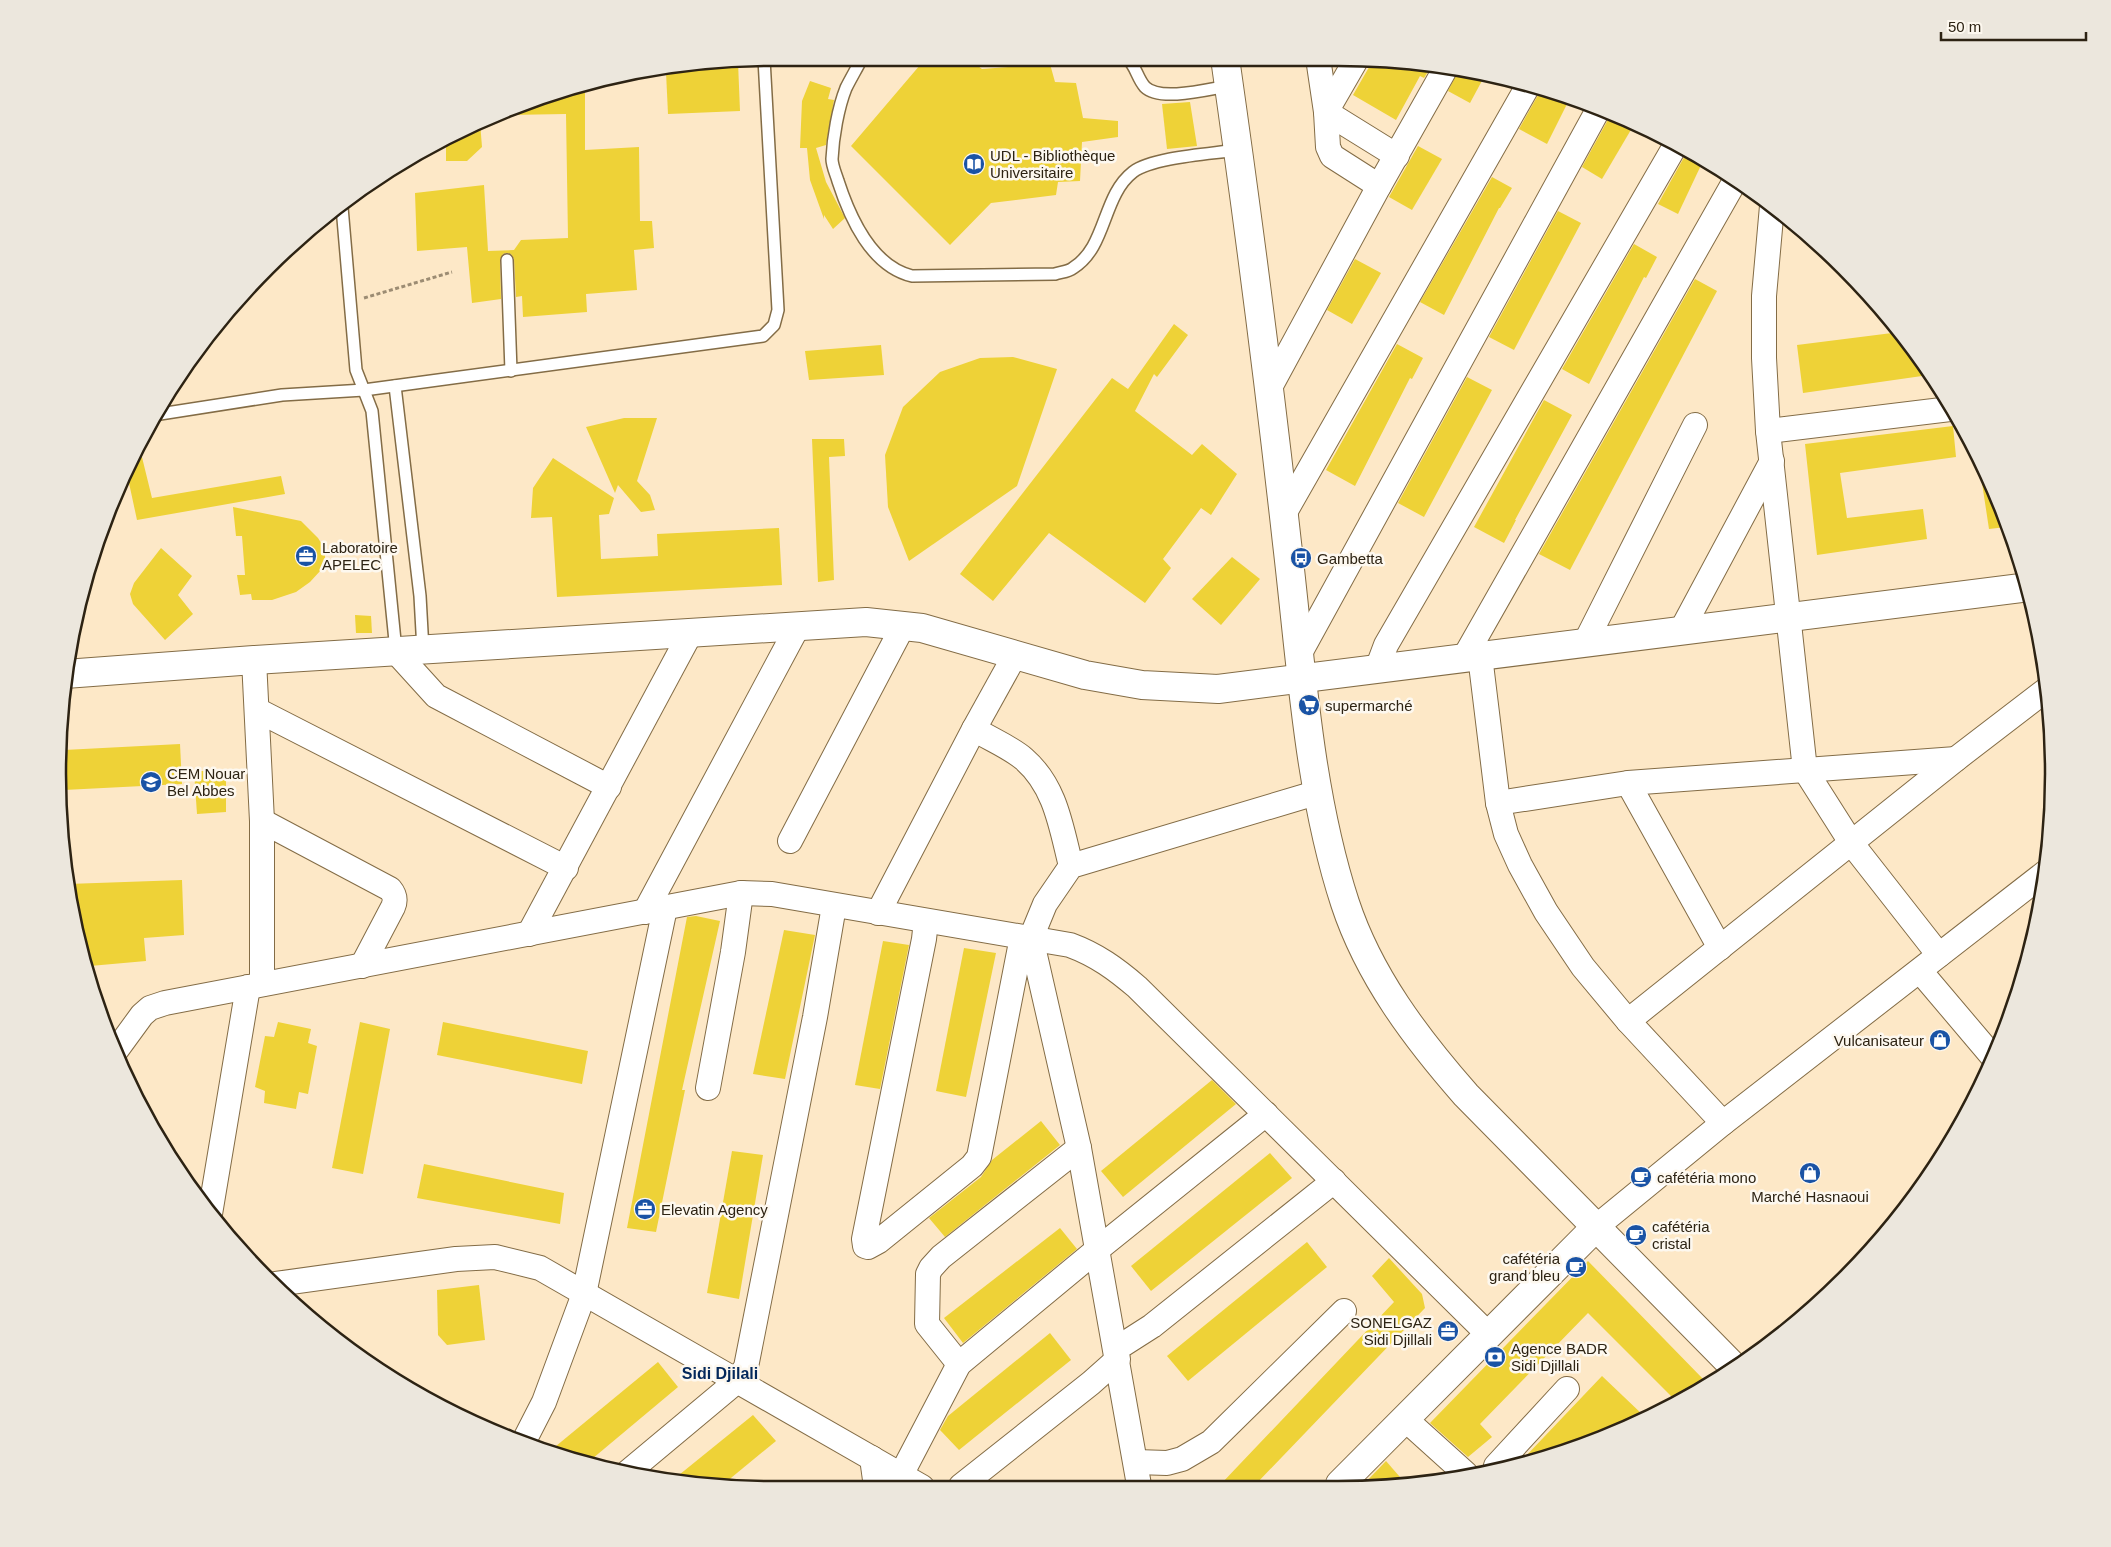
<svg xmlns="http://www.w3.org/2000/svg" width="2111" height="1547" viewBox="0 0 2111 1547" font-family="Arial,sans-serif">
	<rect width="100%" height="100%" fill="#fde8c7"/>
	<g fill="#eed237">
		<path d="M926 58H967L982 69 1050 64 1055 82 1076 83 1083 118 1118 121V137L1082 142 1080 181 1058 182 1056 195 991 203 950 245 851 146Z"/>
		<path d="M738 62 740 111 668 114 666 72Z"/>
		<path d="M1372 62 1429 70 1424 78 1420 76 1396 120 1353 95Z"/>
		<path d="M1457 73 1484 77 1470 103 1448 91Z"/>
		<path d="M810 81 831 88 828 99 834 100 826 145 816 148 826 182 845 218 833 229 824 215V219L810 180 807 148H800L802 101Z"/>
		<path d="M585 83V150L639 147 640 221H652L654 248 634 250 637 290 586 294 587 312 523 317 522 296 516 297 514 259 511 254 506 253 503 254 500 260 501 299 472 303 467 247 417 251 415 193 484 185 488 251 514 250 521 240 568 238 566 114 500 115V112Z"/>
		<path d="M1542 88 1570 98 1547 144 1519 129Z"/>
		<path d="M1190 102 1197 146 1167 149 1162 104Z"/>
		<path d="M1610 116 1632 128 1602 179 1582 167Z"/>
		<path d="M480 122 482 147 467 161H446V140Z"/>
		<path d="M1418 146 1442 159 1412 210 1389 197Z"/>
		<path d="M1687 152 1703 161 1678 214 1658 204Z"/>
		<path d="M1492 177 1512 188 1500 208H1499L1444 315 1420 302Z"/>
		<path d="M1558 211 1581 223 1514 350 1489 337Z"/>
		<path d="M1634 244 1657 257 1646 278 1644 277 1589 384 1562 369Z"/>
		<path d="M1355 259 1381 273 1352 324 1327 310Z"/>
		<path d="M1695 279 1717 291 1570 570 1539 554Z"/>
		<path d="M1174 324 1188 335 1157 377 1154 374 1135 411 1192 455 1202 444 1237 474 1211 515 1201 508 1163 559 1171 568 1145 603 1049 533 993 601 960 574 1112 378 1128 389Z"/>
		<path d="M1900 332 1929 375 1803 393 1797 345Z"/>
		<path d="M1397 344 1423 358 1412 379 1410 378 1355 486 1326 470Z"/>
		<path d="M881 345 884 375 809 380 805 351Z"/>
		<path d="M1013 357 1057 369 1017 486 909 561 888 507 885 455 903 407 940 372 980 358Z"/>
		<path d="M1467 377 1492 390 1424 517 1398 503Z"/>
		<path d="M1544 400 1572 415 1515 520H1516L1504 543 1474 527Z"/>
		<path d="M624 418H657L637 481 650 495 655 510 641 512 618 485 615 493 586 427Z"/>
		<path d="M1953 426 1956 457 1840 473 1847 518 1923 509 1927 539 1817 555 1805 444Z"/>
		<path d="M812 439H844L845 456 829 457 834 580 818 582Z"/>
		<path d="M139 445 152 498 281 476 285 494 137 520 126 469Z"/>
		<path d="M553 458 614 498 609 514 599 515 601 559 658 556 657 534 779 528 782 585 557 597 552 517 531 518 533 488Z"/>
		<path d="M1989 481 2001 514 2006 527 1989 529 1982 483Z"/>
		<path d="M233 507 301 521 318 538 325 549V558L321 570 310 582 296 592 272 600H252L251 594 240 595 237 575H245L242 536H236Z"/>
		<path d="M161 548 192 576 178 595 193 614 165 640 133 604 130 594 134 583Z"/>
		<path d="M1232 557 1260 579 1221 625 1192 599Z"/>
		<path d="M355 615 371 616 372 633H356Z"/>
		<path d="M180 744 182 784 64 790V750Z"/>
		<path d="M194 771H226V812L197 814Z"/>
		<path d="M182 880 184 935 144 938 146 961 90 966 68 884Z"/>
		<path d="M696 916 720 921 682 1090H685L656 1232 627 1228 687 917Z"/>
		<path d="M784 930 815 935 785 1079 753 1074Z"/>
		<path d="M883 941 909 945 880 1089 855 1085Z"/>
		<path d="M964 948 996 953 966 1097 936 1091Z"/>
		<path d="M278 1022 311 1029 308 1043 317 1046 308 1094 299 1092 296 1109 264 1103 265 1091 255 1087 265 1036 274 1037Z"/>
		<path d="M360 1022 390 1029 363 1174 332 1168Z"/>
		<path d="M443 1022 588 1051 582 1084 437 1055Z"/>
		<path d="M1212 1080 1236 1104 1123 1197 1101 1171Z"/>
		<path d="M1041 1121 1060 1145 945 1237 929 1218 981 1177 992 1160Z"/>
		<path d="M732 1151 763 1155 739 1299 707 1293Z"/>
		<path d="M1270 1153 1292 1178 1151 1291 1131 1266Z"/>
		<path d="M424 1164 564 1193 560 1224 417 1198Z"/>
		<path d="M1060 1228 1077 1249 963 1343 944 1318Z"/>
		<path d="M1307 1242 1327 1267 1188 1381 1167 1356Z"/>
		<path d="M1389 1258 1422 1294 1425 1308 1256 1484 1220 1485 1394 1302 1372 1276Z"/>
		<path d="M1588 1261 1705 1381 1674 1399 1588 1313 1480 1424 1492 1437 1468 1457 1430 1423Z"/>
		<path d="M479 1285 485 1340 447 1345 438 1335 437 1290Z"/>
		<path d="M1050 1333 1071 1360 959 1450 940 1430 948 1416Z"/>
		<path d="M658 1362 678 1387 586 1464 550 1451Z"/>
		<path d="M1602 1376 1644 1416 1614 1433 1598 1436 1595 1439 1523 1459Z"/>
		<path d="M753 1415 776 1441 720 1487 674 1479Z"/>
		<path d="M1386 1461 1406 1484H1364Z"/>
	</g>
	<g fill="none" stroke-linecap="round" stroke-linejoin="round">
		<g stroke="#836c46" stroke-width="14">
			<g id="lane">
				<path d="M862 58C857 68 851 78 846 88 838 108 833 137 832 159 832 166 836 174 838 181 850 218 871 266 912 276L1055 274C1061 272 1068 272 1073 268 1107 247 1102 196 1133 172 1153 157 1211 154 1237 150"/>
				<path d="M1127 58C1136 66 1137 78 1145 87 1160 102 1209 89 1228 86"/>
				<path d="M342 207 356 370 372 411 396 651"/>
				<path d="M507 260 511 371"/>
				<path d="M395 386 420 596 423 650"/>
				<path d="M160 414 282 395 364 390 763 336 774 325 778 310 764 59"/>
			</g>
		</g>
		<g stroke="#836c46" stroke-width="26">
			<g id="street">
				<path d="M1318 58 1326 112 1397 156"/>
				<path d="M1356 60 1326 112 1328 147 1332 156 1379 186"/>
				<path d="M1772 206 1764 296V358L1768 431 1805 770 1852 844 1939 955"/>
				<path d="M1268 391 1379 186 1444 71"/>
				<path d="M1768 431 1950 409"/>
				<path d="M1284 514 1529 84"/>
				<path d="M1681 631 1772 461"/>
				<path d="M1585 643 1695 425"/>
				<path d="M396 652 436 696 609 787"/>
				<path d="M1300 653 1599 108"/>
				<path d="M1480 656 1498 803 1506 834 1520 865 1546 912 1583 967 1628 1021 1723 1123"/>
				<path d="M1464 658 1736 179"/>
				<path d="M254 660 262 821V984"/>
				<path d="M1377 669 1386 645 1675 146"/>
				<path d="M257 710 566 868"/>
				<path d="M974 729 1015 655"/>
				<path d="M1628 783 1720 948"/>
				<path d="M1498 803 1628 783 1956 759"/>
				<path d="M262 821 390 889C395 895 396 900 393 907L362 966"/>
				<path d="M790 841 903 626"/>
				<path d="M645 912 798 626"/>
				<path d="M878 913 974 729C990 739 1010 747 1024 759 1056 787 1061 827 1071 866"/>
				<path d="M926 921 924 939 864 1239 865 1246 868 1247 879 1241 972 1166 979 1157 1022 937"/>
				<path d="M529 934 691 632"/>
				<path d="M1920 971 1992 1056"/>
				<path d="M1628 1021 1956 759 2046 690"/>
				<path d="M115 1052 142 1015 150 1008 165 1003 741 893 772 894 1070 945C1097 955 1116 969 1137 987L1489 1335"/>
				<path d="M708 1088 733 952 741 893"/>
				<path d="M210 1214 248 987"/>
				<path d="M1596 1227 1723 1123 2046 872"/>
				<path d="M276 1284 456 1259 495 1257 540 1268 922 1487"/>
				<path d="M1116 1349 1152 1326 1334 1181"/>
				<path d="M959 1364 927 1324 928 1274 931 1268 941 1257 1079 1148"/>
				<path d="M1405 1419 1466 1474"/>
				<path d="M524 1441 544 1402 584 1294 665 908"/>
				<path d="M872 1458 876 1487"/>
				<path d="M1136 1462 1167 1463 1182 1459 1211 1442 1344 1311"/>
				<path d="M1496 1466 1567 1389"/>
				<path d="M628 1472 737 1381 746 1367 815 1017 834 906"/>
				<path d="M901 1475 959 1364 1098 1249 1266 1114"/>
				<path d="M1139 1485 1079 1148 1031 938 1045 904 1071 866 1319 792"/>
				<path d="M961 1486 1091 1383 1118 1359"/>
			</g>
		</g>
		<g stroke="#836c46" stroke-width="30">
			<g id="secondary">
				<path d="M1225 58C1248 219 1269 381 1287 543 1301 661 1308 790 1345 903 1369 976 1416 1038 1466 1095L1732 1365"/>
				<path d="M65 674 254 660 866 622 922 628 1085 675 1142 685 1218 689 2029 587"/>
				<path d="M1340 1484 1596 1227"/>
			</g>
		</g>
		<path stroke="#9c8c73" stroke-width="3" stroke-dasharray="4 2.5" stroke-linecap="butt" d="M364 298 452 272"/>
		<use href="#lane" stroke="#fff" stroke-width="11"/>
		<use href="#street" stroke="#fff" stroke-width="24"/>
		<use href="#secondary" stroke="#fff" stroke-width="28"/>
	</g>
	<defs>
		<g id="library-disc" transform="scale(1.125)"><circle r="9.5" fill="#1a53a5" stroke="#fdf8ef"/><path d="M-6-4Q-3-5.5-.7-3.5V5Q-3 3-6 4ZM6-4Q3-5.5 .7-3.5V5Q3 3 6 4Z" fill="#fff"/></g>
		<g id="office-disc" transform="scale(1.125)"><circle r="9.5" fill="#1a53a5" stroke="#fdf8ef"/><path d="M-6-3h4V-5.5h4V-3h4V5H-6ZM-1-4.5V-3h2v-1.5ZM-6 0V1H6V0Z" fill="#fff"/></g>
		<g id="bus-disc" transform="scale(1.125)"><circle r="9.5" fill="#1a53a5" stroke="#fdf8ef"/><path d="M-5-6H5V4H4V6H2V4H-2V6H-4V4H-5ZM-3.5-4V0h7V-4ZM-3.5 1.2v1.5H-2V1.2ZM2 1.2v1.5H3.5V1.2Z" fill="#fff"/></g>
		<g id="supermarket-disc" transform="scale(1.125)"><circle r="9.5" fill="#1a53a5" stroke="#fdf8ef"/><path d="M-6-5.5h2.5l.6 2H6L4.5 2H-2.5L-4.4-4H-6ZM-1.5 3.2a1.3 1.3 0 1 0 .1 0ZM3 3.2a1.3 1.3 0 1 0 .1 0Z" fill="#fff"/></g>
		<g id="school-disc" transform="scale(1.125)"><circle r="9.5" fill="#1a53a5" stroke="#fdf8ef"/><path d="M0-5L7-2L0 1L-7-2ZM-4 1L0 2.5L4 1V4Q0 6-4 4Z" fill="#fff"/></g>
		<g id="shop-disc" transform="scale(1.125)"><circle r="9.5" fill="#1a53a5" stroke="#fdf8ef"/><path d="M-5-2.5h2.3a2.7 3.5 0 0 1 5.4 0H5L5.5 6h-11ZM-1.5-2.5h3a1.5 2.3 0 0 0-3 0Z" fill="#fff"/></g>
		<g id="cafe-disc" transform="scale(1.125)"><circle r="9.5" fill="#1a53a5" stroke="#fdf8ef"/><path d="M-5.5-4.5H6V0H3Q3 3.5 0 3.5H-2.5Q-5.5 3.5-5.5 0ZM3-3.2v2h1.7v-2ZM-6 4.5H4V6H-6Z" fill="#fff"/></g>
		<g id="bank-disc" transform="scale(1.125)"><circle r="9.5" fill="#1a53a5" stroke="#fdf8ef"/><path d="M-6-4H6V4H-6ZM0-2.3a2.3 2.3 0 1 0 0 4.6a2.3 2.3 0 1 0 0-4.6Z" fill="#fff"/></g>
	</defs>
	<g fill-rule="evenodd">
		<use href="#library-disc" x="974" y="164"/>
		<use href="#office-disc" x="306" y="556"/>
		<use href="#bus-disc" x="1301" y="558"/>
		<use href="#supermarket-disc" x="1309" y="705"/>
		<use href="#school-disc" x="151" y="782"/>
		<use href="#shop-disc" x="1940" y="1040"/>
		<use href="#shop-disc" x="1810" y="1173"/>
		<use href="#cafe-disc" x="1641" y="1177"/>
		<use href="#office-disc" x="645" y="1209"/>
		<use href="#cafe-disc" x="1636" y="1235"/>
		<use href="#cafe-disc" x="1576" y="1267"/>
		<use href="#office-disc" x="1448" y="1331"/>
		<use href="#bank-disc" x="1495" y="1357"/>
	</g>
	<g text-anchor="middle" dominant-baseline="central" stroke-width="5" stroke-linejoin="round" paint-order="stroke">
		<g font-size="15" fill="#2d2313" stroke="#fdf8ef" text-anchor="start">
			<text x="990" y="155">UDL - Bibliothèque<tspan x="990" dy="17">Universitaire</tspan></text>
			<text x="322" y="547">Laboratoire<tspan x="322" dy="17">APELEC</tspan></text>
			<text x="1317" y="558">Gambetta</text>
			<text x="1325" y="705">supermarché</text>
			<text x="167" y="773">CEM Nouar<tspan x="167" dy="17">Bel Abbes</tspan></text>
			<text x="1924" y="1040" text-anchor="end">Vulcanisateur</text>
			<text x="1657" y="1177">cafétéria mono</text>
			<text x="1810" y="1196" text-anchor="middle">Marché Hasnaoui</text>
			<text x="661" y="1209">Elevatin Agency</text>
			<text x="1652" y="1226">cafétéria<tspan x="1652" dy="17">cristal</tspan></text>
			<text x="1560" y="1258" text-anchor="end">cafétéria<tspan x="1560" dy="17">grand bleu</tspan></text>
			<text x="1432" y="1322" text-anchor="end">SONELGAZ<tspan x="1432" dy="17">Sidi Djillali</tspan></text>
			<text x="1511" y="1348">Agence BADR<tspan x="1511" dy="17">Sidi Djillali</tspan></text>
		</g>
		<g font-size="16" font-weight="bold" fill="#04285b" stroke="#fdf8ef">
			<text x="720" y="1373">Sidi Djilali</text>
		</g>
	</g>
	<path d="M0 0H2111V1547H0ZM773 66H1338A707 707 0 0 1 2045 773V774A707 707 0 0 1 1338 1481H773A707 707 0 0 1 66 774V773A707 707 0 0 1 773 66Z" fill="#ece7dd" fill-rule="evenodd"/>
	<path fill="none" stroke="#2d2313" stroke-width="2.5" d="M773 66H1338A707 707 0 0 1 2045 773V774A707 707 0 0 1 1338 1481H773A707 707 0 0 1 66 774V773A707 707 0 0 1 773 66Z"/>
	<path d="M1941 32v8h145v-8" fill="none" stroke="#2d2313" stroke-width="2.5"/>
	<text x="1948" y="32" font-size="15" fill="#2d2313" stroke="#fdf8ef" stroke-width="4" paint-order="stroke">50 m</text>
</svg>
